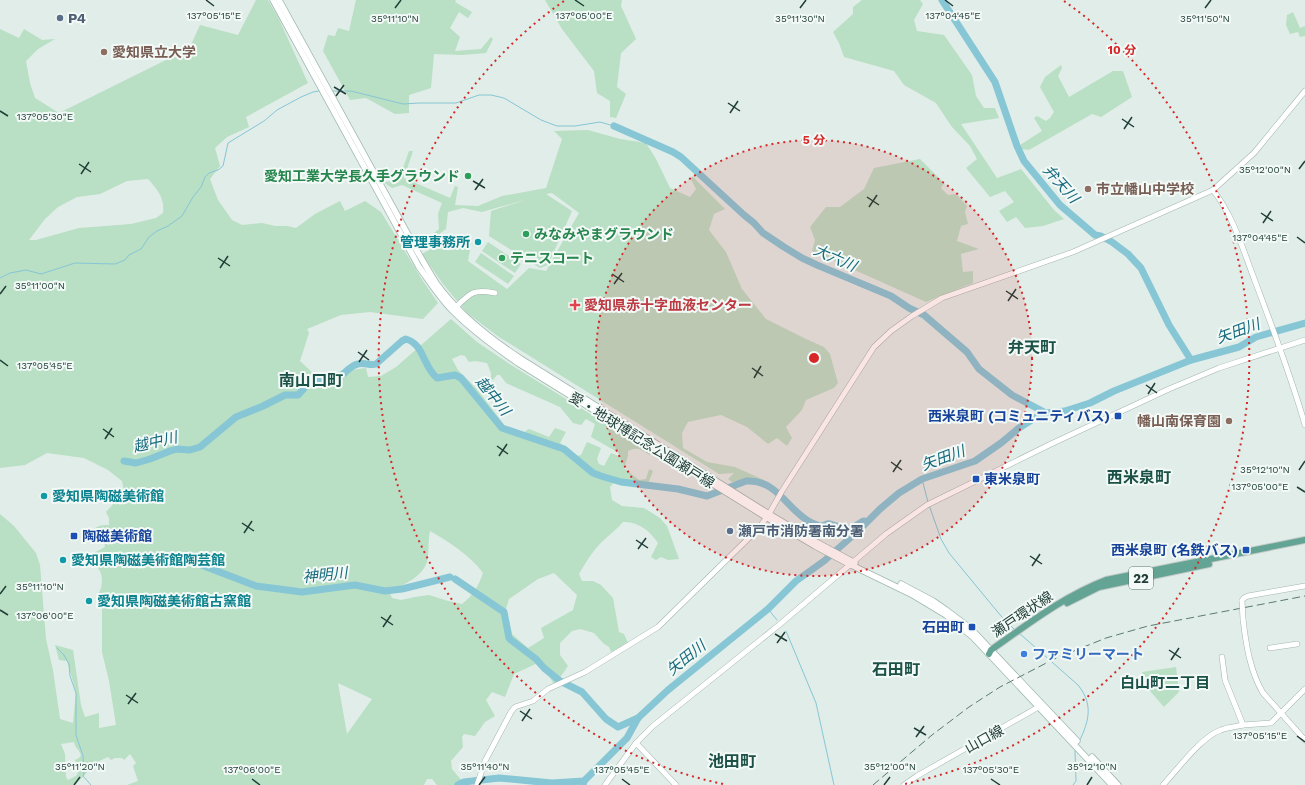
<svg xmlns="http://www.w3.org/2000/svg" width="1305" height="785" viewBox="0 0 1305 785" font-family="'Work Sans','Noto Sans JP',sans-serif">
	<rect width="100%" height="100%" fill="#e1ede8"/>
	<g fill="#b9dfc4" fill-rule="evenodd">
		<path d="M256 0H268L278 17 308 83 246 117 249 127 227 137 215 148 220 166 210 179 218 200 232 220 242 225 262 223 275 226H287L296 228 315 214 340 201 345 211 365 201 381 212 423 281 438 303 423 319 370 312 341 315 307 329 309 333 300 361 315 375 366 368 368 377 381 376 396 367 451 319 477 342 511 365 652 452 650 455C641 450 639 446 628 451V456L624 468 639 480 646 479 649 469 653 471 648 484 617 479 610 487 612 500 622 506 644 508 660 518 667 526 679 559 668 560 661 557 656 560 651 557 658 543C650 531 638 521 623 522 617 529 610 534 604 540 593 550 586 562 579 574L582 581H593L601 585 613 598 619 632 624 634 628 643 611 652 609 647 603 643 594 633 580 629 572 631 560 643V655L568 666 556 683 554 684 540 662 514 674 505 697 492 692 486 700 495 716 485 722 475 736 464 734 462 737 463 747 451 761 452 769 462 781 458 785H437L432 779H427L424 785H127L138 781 133 766 136 763 130 754 124 760 122 758H115L111 760 108 757 97 762V765L91 768 75 785H0V514L14 526 36 553 40 565 46 639 53 670 60 719 73 723 76 692 67 661 59 660 55 645 73 650 81 705 85 717 99 713V728L116 725 109 681 102 652V603L99 593C104 583 103 571 94 564V553L105 547 103 539 93 540 90 534C95 526 100 525 109 525V518L106 512 124 492 122 481 108 470 84 458 47 453 25 465 0 468V29L19 38 24 29 42 40 55 39 38 49 26 61 30 83 35 98 59 113 180 53 188 51 200 25 238 35ZM148 179C157 189 165 198 163 213L156 218 131 224 79 228 36 240H29L45 219 58 207 77 197 100 194 127 181ZM461 355 465 356 469 362 475 361 487 363 491 373V379L493 380 497 375H500L506 383 560 407 573 423 581 425 586 419 595 424 591 437 619 453V456L611 453 604 466 599 464 597 459 601 448 587 442 581 455 577 456 569 449 560 443 566 432 555 428 549 437 529 429 523 433 505 426 477 389 458 370 452 359ZM430 531C448 541 471 556 483 573 479 585 473 596 462 604L448 601 429 595 415 597 401 600 392 598 389 591C404 585 428 575 428 555 429 547 428 540 430 531ZM554 573 577 595 573 610 541 628 544 638 528 648 512 634 506 609 509 599 538 579ZM338 683 372 699 347 734ZM74 742C75 748 79 749 81 755L79 758 75 760C77 765 75 768 78 773L76 776 68 780 66 777 65 754 61 744Z"/>
		<path d="M356 0H456L455 2 472 12 468 18 459 12 450 28 460 37 455 51 481 49 491 37 493 39 486 53 462 55 434 54 431 88 409 95V113L395 114 366 98 350 100 323 51 328 35 335 36 338 28 349 31Z"/>
		<path d="M545 0H622L621 6 636 39 621 53 617 87 626 94 616 118 610 117V101L597 93 594 71 562 29Z"/>
		<path d="M862 0H920L923 4 914 20 917 31 944 35 972 75 976 96 984 108H995L999 118 961 124 997 178 1021 169 1054 210 1064 219 1043 226 1025 228 1016 217 1007 222 999 211 1014 202 1005 191 990 197 966 168 977 159 970 146 952 127 936 103 904 85 894 71 844 57 839 43 833 32 853 14V7Z"/>
		<path d="M1293 12 1300 28 1305 26V36L1300 37 1298 32 1290 34 1286 25 1287 15Z"/>
		<path d="M1061 65 1062 68 1058 76 1069 97 1113 71H1123L1132 97 1101 117 1092 114 1029 150 1021 149 1020 145 1042 131 1034 118 1037 116 1046 121 1050 118 1054 112 1040 87 1045 77Z"/>
		<path d="M588 130 620 139 646 143 656 159 670 188 690 197 696 189 691 179 692 176 725 209 714 214 709 230 726 252 742 289 766 319 806 339 824 347 830 354 838 383 834 388 806 400 802 410 786 427 792 438 787 446 777 438 768 444 747 427 721 415 688 422 682 433 683 448 707 462 735 467 764 480 765 484 752 479 732 482 728 479 734 473 719 474 499 337 467 313 443 284 422 254 451 237 472 239 468 261 507 289 529 268 546 271 579 213 552 193 546 194 572 211 548 265 540 268 489 236 491 211 528 199 482 212 463 208 448 212 446 229 424 245 421 243 439 229 438 214 442 203 402 185 392 188 383 182 397 181 401 174 409 151H413L404 178 450 198 455 186 458 187 455 205 478 206 502 196 546 188 562 139 554 131Z"/>
		<path d="M920 159 944 183 941 188 948 195 956 194 967 206 965 212 968 224 961 226 957 241 979 249 961 254 963 272 973 271V283L926 302 812 251 815 240 810 227 826 207H840L864 189 874 168Z"/>
		<path d="M488 242 521 264 515 273 482 251Z"/>
		<path d="M481 253 514 276 508 284 475 262Z"/>
		<path d="M1176 667 1179 692 1164 707 1150 691 1142 672Z"/>
	</g>
	<g fill="none" stroke-linecap="round" stroke-linejoin="round">
		<g stroke="#86c6d5" stroke-width="1">
			<path d="M332 91H351L403 104 419 103H456L479 95H491L504 98 541 120 557 126H575L600 122 614 126"/>
			<path d="M0 278 10 273 26 270 41 274 75 263 115 264 125 260 129 255 141 249 149 237 157 231 168 226 182 216 193 197 201 187 205 177 209 173 218 170 223 166 228 143 264 121 277 110 301 97 313 92 319 91"/>
			<path d="M922 479 928 502"/>
			<path d="M929 505 941 539 949 553 1001 616 1015 630"/>
			<path d="M450 577 455 579"/>
			<path d="M768 609 777 620"/>
			<path d="M786 631 816 703 834 785"/>
			<path d="M1019 633 1078 685C1095 706 1088 724 1077 746"/>
			<path d="M57 648 64 655 69 664 70 676 76 693V735L83 756 84 774 83 776 91 785"/>
			<path d="M1073 785 1076 781 1075 751"/>
		</g>
		<g stroke="#86c6d5" stroke-width="7">
			<path d="M942 0 995 82 1017 146 1024 161 1060 205 1095 235 1101 236 1112 242 1128 254 1141 268 1169 325 1191 360"/>
			<path d="M614 126 673 152 681 157 744 215 754 223 763 233 784 247 802 258 817 265 891 296 909 308 924 315 967 352 979 369 1012 395 1046 413"/>
			<path d="M124 461 136 463 150 459 170 451 177 449 190 450 200 447 236 417 263 406 285 395H298C303 390 307 383 314 381 322 378 330 384 338 378 345 374 349 366 358 364 364 362 370 366 376 364L402 341 406 339C424 344 423 367 437 378L455 375 461 378 502 428 564 449 593 473 601 476 621 482 678 489 707 496 746 481C778 479 788 512 812 523 815 524 819 526 821 526 825 526 826 523 830 524 837 526 844 529 851 528 856 527 860 522 864 521"/>
			<path d="M158 556 191 561 256 586 302 592 355 585 385 591 402 589 450 577"/>
			<path d="M455 579 504 612 509 638 511 640 536 659 544 668 560 681 582 692 606 719 618 727 638 718"/>
			<path d="M458 785 464 782 499 778 552 783 584 781"/>
			<path d="M583 785 584 781 627 738 638 718 668 690 768 609 796 581 824 561 858 531 880 509 899 493 922 479 975 461 1001 443 1019 428 1038 416 1046 413 1065 411 1090 403 1114 391 1191 360 1239 347 1256 337 1305 323"/>
		</g>
		<g stroke="#a3b5af" stroke-width="6">
			<g id="tertiary">
				<path d="M1213 190C1234 217 1243 250 1255 281 1273 329 1291 376 1305 425"/>
				<path d="M456 307C471 292 474 289 495 293"/>
				<path d="M1242 601 1244 598 1248 596 1305 586"/>
				<path d="M1243 619C1246 645 1250 671 1263 693L1305 740"/>
				<path d="M1270 648 1297 644"/>
				<path d="M1222 657 1225 680 1243 725 1271 723 1305 689"/>
				<path d="M636 743 676 785"/>
				<path d="M477 785 485 761 511 712 515 707 533 701 548 689 585 672 658 627 759 528 769 514 782 491 874 347 891 331 912 316 942 298 1073 252 1213 190 1254 153 1305 91"/>
				<path d="M605 785 636 743 653 726 779 625 886 534 927 505 1051 444 1169 389 1219 368 1305 340"/>
				<path d="M904 785 917 776 1042 705"/>
				<path d="M1163 785C1177 770 1202 736 1221 730 1228 727 1235 727 1243 725"/>
			</g>
		</g>
		<g stroke="#9fb9b0" stroke-width="7">
			<g id="secondary">
				<path d="M273 0 419 267C430 282 440 298 453 311 473 331 495 347 518 363L766 517 815 546 847 563 911 594 946 615 973 637 1112 785"/>
				<path d="M279 0 417 251C423 261 429 272 436 283 458 314 489 338 521 359L769 514 818 543 855 563"/>
				<path d="M901 584 933 601 946 610 970 628 1077 741"/>
				<path d="M1092 757 1118 785"/>
			</g>
		</g>
		<g stroke="#c1c9c7" stroke-width="8">
			<g id="primary">
				<path d="M1067 603 1099 587 1209 564"/>
				<path d="M989 654 991 650C1028 624 1064 596 1106 580L1305 540"/>
			</g>
		</g>
		<use href="#tertiary" stroke="#fff" stroke-width="5"/>
		<use href="#secondary" stroke="#fff" stroke-width="5.5"/>
		<use href="#primary" stroke="#63a495" stroke-width="6"/>
		<path stroke="#5b7a72" stroke-width="1" stroke-dasharray="8 4" stroke-linecap="butt" d="M873 785 932 735 969 707 1000 687 1054 659 1106 638 1148 626 1305 596"/>
		<g stroke="#a3b5af" stroke-width="6" stroke-linecap="butt">
			<path id="tertiary-bridge" d="M1242 601 1243 619"/>
		</g>
		<use href="#tertiary-bridge" stroke="#fff" stroke-width="5"/>
	</g>
	<path fill="none" stroke="#203e37" stroke-width="1.5" d="M206 0 214 6M575 0 584 6M945 0 953 6M395 8 401 0M800 8 806 0M1205 8 1211 0M334 87 346 94M336 96 344 85M728 103 740 111M0 111 8 116M730 113 738 101M1122 119 1134 127M1124 129 1132 117M79 164 91 172M1299 169 1305 161M81 174 89 162M473 181 485 188M475 190 483 179M867 197 879 205M869 207 877 195M1261 213 1273 221M1263 223 1271 211M1297 237 1305 243M218 258 230 266M220 268 228 256M612 274 624 282M614 284 622 273M1006 291 1018 299M0 294 6 286M1008 301 1016 289M358 352 369 360M0 360 8 366M359 362 367 350M752 368 763 376M754 378 761 366M1146 385 1157 393M1148 394 1155 383M103 429 114 437M105 439 112 428M497 446 508 454M499 456 507 444M891 462 902 470M1299 470 1305 461M893 472 901 460M1297 487 1305 492M242 523 254 531M244 533 252 521M636 540 648 548M638 549 646 538M1030 556 1042 564M1032 566 1040 554M0 594 6 586M0 610 8 615M381 617 393 625M383 627 391 615M775 634 787 641M777 643 785 632M1169 650 1181 658M1171 660 1179 648M126 695 138 703M128 704 136 693M520 711 532 719M522 721 530 709M914 728 926 735M1297 736 1305 742M916 737 924 726M252 779 260 785M622 779 630 785M991 779 1000 785M74 785 80 777M479 785 485 777M884 785 890 777M1087 785 1092 777"/>
	<circle cx="814" cy="358" r="218" fill="#d62828" fill-opacity=".12"/>
	<g fill="none" stroke="#d62828" stroke-width="2" stroke-dasharray="2 4">
		<circle cx="814" cy="358" r="218"/>
		<path d="M723 784A436 436 0 0 1 564 1M1064 1A436 436 0 0 1 905 784"/>
	</g>
	<g fill="#5c6f8a" stroke="#f2f9f6" stroke-width="1.5">
		<circle cx="60" cy="18" r="4"/>
		<circle cx="730" cy="531" r="4"/>
	</g>
	<g fill="#8d6e63" stroke="#f2f9f6" stroke-width="1.5">
		<circle cx="104" cy="52" r="4"/>
		<circle cx="1088" cy="189" r="4"/>
		<circle cx="1229" cy="421" r="4"/>
	</g>
	<g fill="#2e9e5b" stroke="#f2f9f6" stroke-width="1.5">
		<circle cx="468" cy="176" r="4"/>
		<circle cx="526" cy="234" r="4"/>
		<circle cx="502" cy="258" r="4"/>
	</g>
	<g fill="#0f9aa8" stroke="#f2f9f6" stroke-width="1.5">
		<circle cx="478" cy="242" r="4"/>
		<circle cx="44" cy="496" r="4"/>
		<circle cx="63" cy="560" r="4"/>
		<circle cx="89" cy="601" r="4"/>
	</g>
	<path fill="#e0444e" stroke="#f2f9f6" stroke-width="1.5" d="M573 299h4v4h4v4h-4v4h-4v-4h-4v-4h4z"/>
	<g fill="#1a4fb4" stroke="#f2f9f6" stroke-width="1.5">
		<rect x="1114" y="412" width="8" height="8" rx="2"/>
		<rect x="972" y="475" width="8" height="8" rx="2"/>
		<rect x="70" y="532" width="8" height="8" rx="2"/>
		<rect x="1242" y="546" width="8" height="8" rx="2"/>
		<rect x="968" y="623" width="8" height="8" rx="2"/>
	</g>
	<circle fill="#3f7fe0" stroke="#f2f9f6" stroke-width="1.5" cx="1024" cy="654" r="4"/>
	<g text-anchor="middle" dominant-baseline="central" stroke-width="4" stroke-linejoin="round" paint-order="stroke">
		<rect fill="#f2f9f6" stroke="#5f7670" stroke-width="1" x="1129" y="567" width="24" height="22" rx="3"/>
		<g font-size="13" font-weight="bold" fill="#203e37">
			<text x="1141" y="578">22</text>
		</g>
		<g font-size="14" font-weight="bold" fill="#4e5e75" stroke="#f2f9f6" text-anchor="start">
			<text x="68" y="18">P4</text>
			<text x="738" y="531">瀬戸市消防署南分署</text>
		</g>
		<g font-size="14" font-weight="bold" fill="#785e54" stroke="#f2f9f6" text-anchor="start">
			<text x="112" y="52">愛知県立大学</text>
			<text x="1096" y="189">市立幡山中学校</text>
			<text x="1221" y="421" text-anchor="end">幡山南保育園</text>
		</g>
		<g font-size="14" font-weight="bold" fill="#27864d" stroke="#f2f9f6" text-anchor="start">
			<text x="460" y="176" text-anchor="end">愛知工業大学長久手グラウンド</text>
			<text x="534" y="234">みなみやまグラウンド</text>
			<text x="510" y="258">テニスコート</text>
		</g>
		<g font-size="14" font-weight="bold" fill="#0d838f" stroke="#f2f9f6" text-anchor="start">
			<text x="470" y="242" text-anchor="end">管理事務所</text>
			<text x="52" y="496">愛知県陶磁美術館</text>
			<text x="71" y="560">愛知県陶磁美術館陶芸館</text>
			<text x="97" y="601">愛知県陶磁美術館古窯館</text>
		</g>
		<g font-size="14" font-weight="bold" fill="#be3a42" stroke="#f2f9f6" text-anchor="start">
			<text x="584" y="305">愛知県赤十字血液センター</text>
		</g>
		<g font-size="14" font-weight="bold" fill="#164399" stroke="#f2f9f6" text-anchor="end">
			<text x="1110" y="416">西米泉町 (コミュニティバス)</text>
			<text x="984" y="479" text-anchor="start">東米泉町</text>
			<text x="82" y="536" text-anchor="start">陶磁美術館</text>
			<text x="1238" y="550">西米泉町 (名鉄バス)</text>
			<text x="964" y="627">石田町</text>
		</g>
		<g font-size="14" fill="#203e37" stroke="#f2f9f6">
			<text transform="translate(642 440) rotate(32)">愛・地球博記念公園瀬戸線</text>
			<text transform="translate(1022 614) rotate(-34)">瀬戸環状線</text>
			<text transform="translate(984 739) rotate(-29)">山口線</text>
		</g>
		<g font-size="14" font-weight="bold" fill="#366cbe" stroke="#f2f9f6" text-anchor="start">
			<text x="1032" y="654">ファミリーマート</text>
		</g>
		<g font-size="15" font-style="italic" fill="#176a7d" stroke="#f2f9f6">
			<text transform="translate(1061 184) rotate(48)">弁天川</text>
			<text transform="translate(835 258) rotate(24)">大六川</text>
			<text transform="translate(1238 331) rotate(-20)">矢田川</text>
			<text transform="translate(493 396) rotate(51)">越中川</text>
			<text transform="translate(155 442) rotate(-13)">越中川</text>
			<text transform="translate(943 458) rotate(-20)">矢田川</text>
			<text transform="translate(325 575) rotate(-6)">神明川</text>
			<text transform="translate(686 658) rotate(-39)">矢田川</text>
		</g>
		<g font-size="15" font-weight="bold" fill="#1b5146" stroke="#f2f9f6">
			<text x="1165" y="683">白山町二丁目</text>
		</g>
		<g font-size="16" font-weight="bold" fill="#1b5146" stroke="#f2f9f6">
			<text x="1032" y="347">弁天町</text>
			<text x="311" y="380">南山口町</text>
			<text x="1139" y="477">西米泉町</text>
			<text x="896" y="669">石田町</text>
			<text x="732" y="761">池田町</text>
		</g>
	</g>
	<g font-size="10" text-anchor="middle" fill="#203e37" stroke="#f2f9f6" stroke-width="4" stroke-linejoin="round" paint-order="stroke">
		<text x="214" y="19">137°05'15"E</text>
		<text x="953" y="19">137°04'45"E</text>
		<text x="584" y="19">137°05'00"E</text>
		<text x="395" y="22">35°11'10"N</text>
		<text x="800" y="22">35°11'30"N</text>
		<text x="1205" y="22">35°11'50"N</text>
		<text x="45" y="120">137°05'30"E</text>
		<text x="1265" y="173">35°12'00"N</text>
		<text x="1260" y="241">137°04'45"E</text>
		<text x="40" y="289">35°11'00"N</text>
		<text x="45" y="369">137°05'45"E</text>
		<text x="1265" y="473">35°12'10"N</text>
		<text x="1260" y="490">137°05'00"E</text>
		<text x="40" y="590">35°11'10"N</text>
		<text x="45" y="619">137°06'00"E</text>
		<text x="1260" y="739">137°05'15"E</text>
		<text x="80" y="770">35°11'20"N</text>
		<text x="485" y="770">35°11'40"N</text>
		<text x="890" y="770">35°12'00"N</text>
		<text x="1092" y="770">35°12'10"N</text>
		<text x="252" y="773">137°06'00"E</text>
		<text x="622" y="773">137°05'45"E</text>
		<text x="991" y="773">137°05'30"E</text>
	</g>
	<circle cx="814" cy="358" r="6" fill="#d62828" stroke="#f2f9f6" stroke-width="2"/>
	<g font-size="12" text-anchor="middle" font-weight="bold" fill="#d62828" stroke="#f2f9f6" stroke-width="4" stroke-linejoin="round" paint-order="stroke">
		<text x="1122" y="54">10 分</text>
		<text x="814" y="144">5 分</text>
	</g>
</svg>
